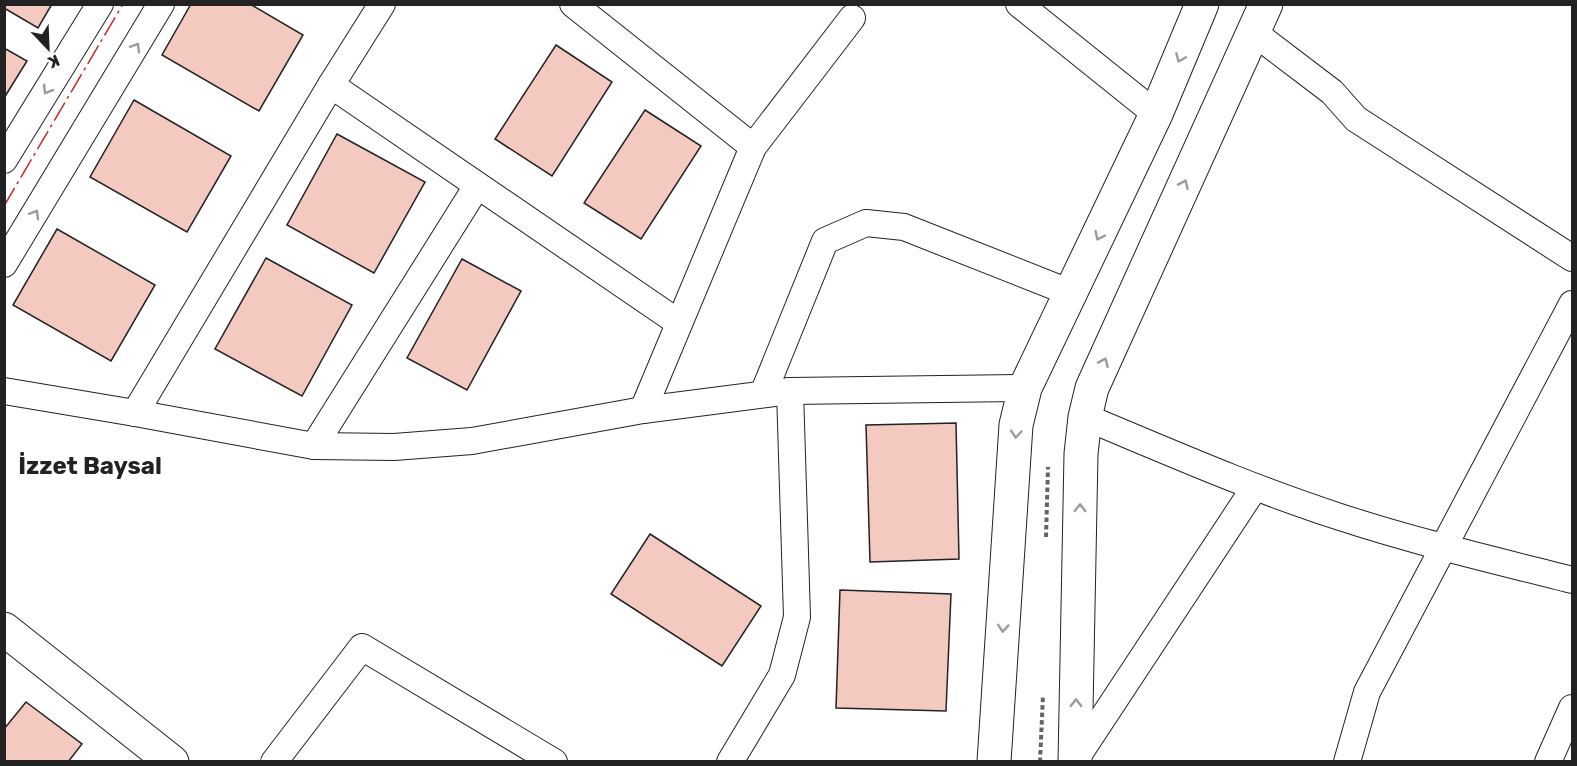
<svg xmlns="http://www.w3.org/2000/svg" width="1577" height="766" viewBox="0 0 1577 766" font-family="Rubik,sans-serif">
	<rect width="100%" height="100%" fill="#fff"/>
	<g fill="#f3c9c0" stroke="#222" stroke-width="1.5">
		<path d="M4 4H52L38 28 4 8Z"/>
		<path d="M191 4H250L303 35 259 111 162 55Z"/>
		<path d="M556 45 612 82 552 176 495 139Z"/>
		<path d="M4 48 27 61 4 98Z"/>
		<path d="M134 100 231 156 187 232 90 177Z"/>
		<path d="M645 110 701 146 641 239 584 203Z"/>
		<path d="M337 134 425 182 374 273 287 225Z"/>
		<path d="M57 229 155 285 111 361 13 305Z"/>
		<path d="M266 258 352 305 302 396 215 349Z"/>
		<path d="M462 259 521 291 467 390 407 358Z"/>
		<path d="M956 423 959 559 870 562 866 425Z"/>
		<path d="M650 534 761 606 722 666 611 594Z"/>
		<path d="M840 590 951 594 946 711 836 708Z"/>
		<path d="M26 702 82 744 68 762H4V729Z"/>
	</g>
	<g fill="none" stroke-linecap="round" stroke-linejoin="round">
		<g stroke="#222" stroke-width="28">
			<g id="street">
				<path d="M573 4 753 147"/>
				<path d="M1019 4 1156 114"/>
				<path d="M1253 32 1332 92 1356 119 1572 258"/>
				<path d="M331 85 679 323"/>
				<path d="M4 160 100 4"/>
				<path d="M4 264 161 4"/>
				<path d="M4 391 135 413 314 446 394 447 472 441 643 410 790 391 1025 388"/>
				<path d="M763 394 825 241 866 223 904 227 1071 293"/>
				<path d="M643 410 753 147 852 18"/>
				<path d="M135 413 331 85 382 4"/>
				<path d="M1085 417C1169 452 1253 489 1340 517 1416 542 1494 560 1572 580"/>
				<path d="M314 446 477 186"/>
				<path d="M1075 760 1255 487"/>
				<path d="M274 762 362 647 554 762"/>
				<path d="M730 762 782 675 797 617 790 391"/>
				<path d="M1347 762 1367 692 1572 304"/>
				<path d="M1548 762 1572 708"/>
			</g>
		</g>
		<g stroke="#222" stroke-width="35">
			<path id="secondary" d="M4 629 172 762"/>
		</g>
		<g stroke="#222" stroke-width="35">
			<g id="primary">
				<path d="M994 762 1016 425 1025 388 1156 114 1202 4"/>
				<path d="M1075 762 1081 454 1085 417 1092 388 1266 4"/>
			</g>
		</g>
		<g stroke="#646464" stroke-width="4" stroke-dasharray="4.5 3" stroke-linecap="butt">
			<path d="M1046 537 1048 467"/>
			<path d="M1040 762 1043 695"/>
		</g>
		<use href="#street" stroke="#fff" stroke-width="26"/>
		<use href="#secondary" stroke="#fff" stroke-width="33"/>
		<use href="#primary" stroke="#fff" stroke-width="33"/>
		<path stroke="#c62828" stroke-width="1.5" stroke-dasharray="21 4.5 3 4.5" stroke-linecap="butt" d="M4 206 123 4"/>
	</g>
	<defs><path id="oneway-chevron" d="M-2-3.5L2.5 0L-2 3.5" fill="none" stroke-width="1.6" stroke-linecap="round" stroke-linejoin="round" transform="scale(1.5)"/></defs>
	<g stroke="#9c9c9c">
		<use href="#oneway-chevron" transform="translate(136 47) rotate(-59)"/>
		<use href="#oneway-chevron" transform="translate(1180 58) rotate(113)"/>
		<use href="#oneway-chevron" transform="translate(47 90) rotate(121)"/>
		<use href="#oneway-chevron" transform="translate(1184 184) rotate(-66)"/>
		<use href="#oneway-chevron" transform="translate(35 214) rotate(-59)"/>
		<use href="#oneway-chevron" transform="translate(1099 236) rotate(115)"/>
		<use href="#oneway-chevron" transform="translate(1104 362) rotate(-66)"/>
		<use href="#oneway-chevron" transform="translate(1016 434) rotate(95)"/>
		<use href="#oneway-chevron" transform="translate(1080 508) rotate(-89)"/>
		<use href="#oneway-chevron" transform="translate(1003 628) rotate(94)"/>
		<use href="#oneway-chevron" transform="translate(1076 703) rotate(-89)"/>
	</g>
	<g text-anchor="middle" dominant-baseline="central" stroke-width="4.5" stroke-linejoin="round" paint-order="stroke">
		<g font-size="24" font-weight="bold" fill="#222" stroke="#fff">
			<text x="90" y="466">İzzet Baysal</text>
		</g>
	</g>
	<rect width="1577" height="766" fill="none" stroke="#222222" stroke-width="12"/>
	<g transform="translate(48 48) rotate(157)" stroke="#ffffff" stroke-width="4.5" paint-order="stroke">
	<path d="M0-4.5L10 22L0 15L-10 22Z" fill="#222222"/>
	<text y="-9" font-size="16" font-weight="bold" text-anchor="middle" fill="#222222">K</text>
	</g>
</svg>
